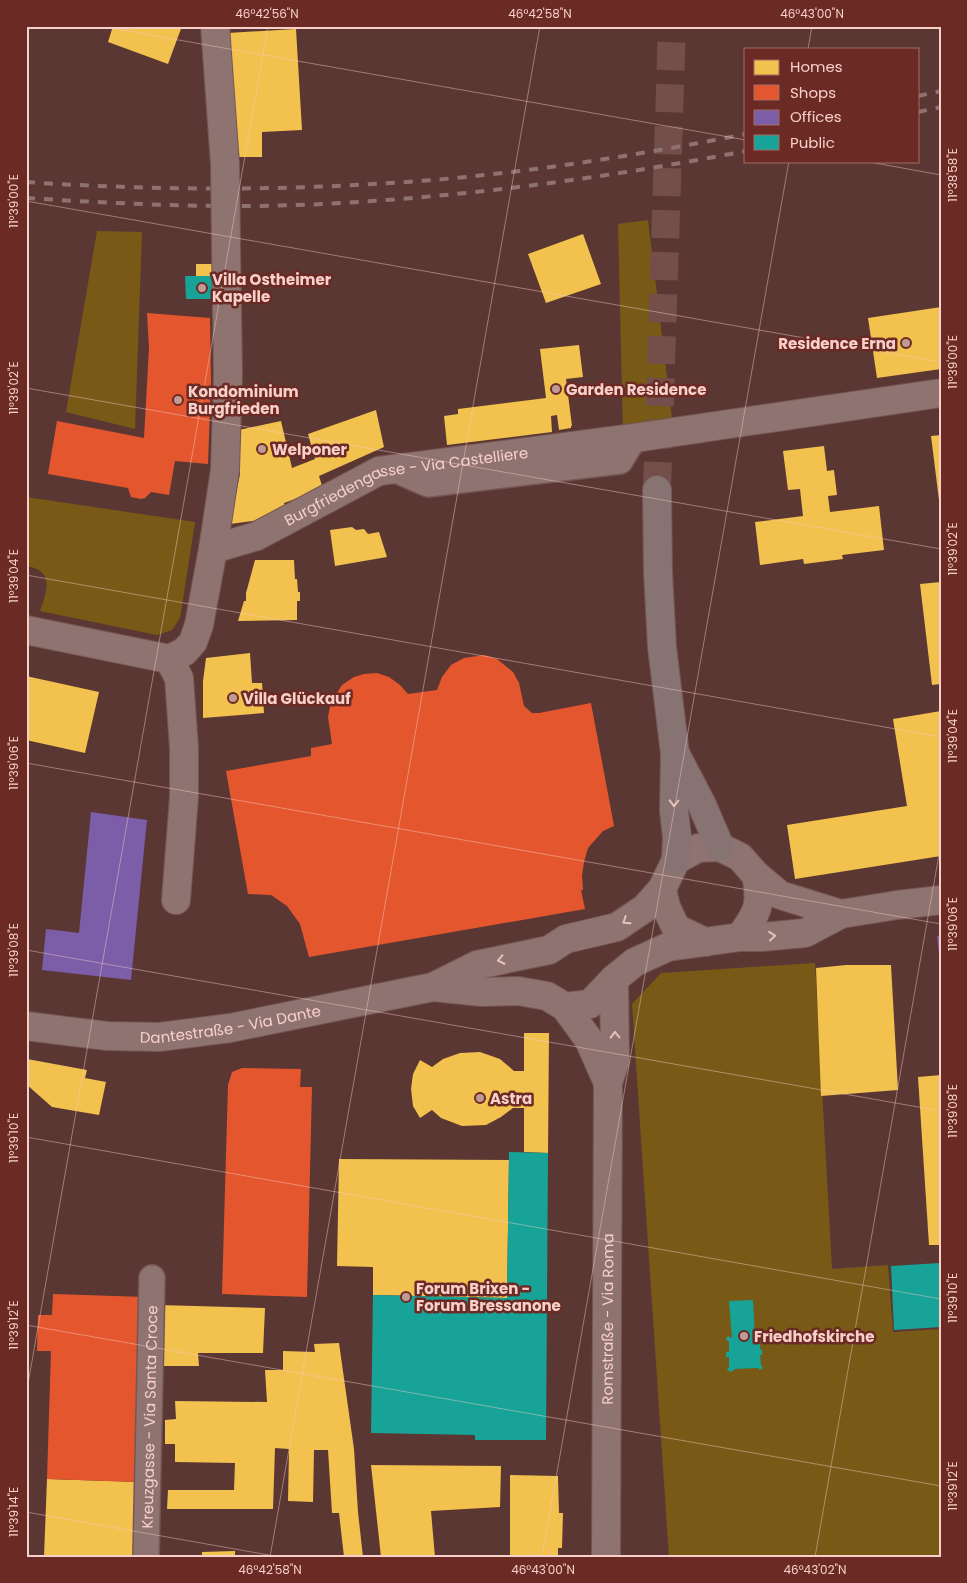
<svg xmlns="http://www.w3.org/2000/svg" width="967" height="1583" viewBox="0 0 967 1583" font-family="Poppins,sans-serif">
	<rect width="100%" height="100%" fill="#5b3734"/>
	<g fill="#785a16">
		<path d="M648 220 673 427 623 434 618 224Z"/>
		<path d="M97 231 142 232 135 429 66 412Z"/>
		<path d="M26 497 195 522 180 618 172 630 157 635 40 611C47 591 55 570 26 566Z"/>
		<path d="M815 963 832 1269 888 1265 893 1332 941 1329V1557H669L632 1004 661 973Z"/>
	</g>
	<g fill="#f2c14e">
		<path d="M113 26H182L168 64 108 42Z"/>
		<path d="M296 29 302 130 262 132V157H234L228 33Z"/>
		<path d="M583 234 601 284 546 303 528 254Z"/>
		<path d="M196 264H212L218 268 219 276H196Z"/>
		<path d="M941 307V369L877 378 868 318Z"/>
		<path d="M579 345 583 377 566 379 572 426H571V428L559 430 557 415 551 416 552 432 447 445 444 416 458 414V409L546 398 540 349Z"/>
		<path d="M376 410 384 447 319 476 323 489 284 503 286 510 259 520 230 524 240 474 234 431 281 421 292 468 315 459 308 434Z"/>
		<path d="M941 435V508H940L931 436Z"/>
		<path d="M824 446 827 471 834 470 837 495 828 496 830 512 879 506 884 550 842 555 843 559 804 564 803 559 760 565 755 522 803 516 800 489 788 490 783 451Z"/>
		<path d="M352 527 356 530 364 529 368 534 379 532 387 557 335 566 330 530Z"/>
		<path d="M255 560H294L295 579H297L298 592H300V601H297V620L238 621 244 601H246V593Z"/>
		<path d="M941 582V684L932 685 920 584Z"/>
		<path d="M250 653 252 683H262L264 713 203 718V681L206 658Z"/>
		<path d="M26 676 99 692 85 753 26 740Z"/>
		<path d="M941 711V856L795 879 787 825 907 806 893 719Z"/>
		<path d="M846 965H891L898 1090 821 1096 816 968Z"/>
		<path d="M524 1033H549L548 1153 524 1152V1108H513L501 1117 486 1125 462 1126 441 1118 432 1110 420 1118 413 1106 411 1089 413 1074 420 1060 432 1067 443 1059 460 1053 480 1052 500 1059 514 1071H524Z"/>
		<path d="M27 1059 87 1070 85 1078 106 1082 99 1115 52 1107 26 1084Z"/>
		<path d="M941 1075V1245H929L918 1077Z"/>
		<path d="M339 1159 509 1160 507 1298 373 1295V1267L337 1266Z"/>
		<path d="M159 1305 265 1308 263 1353H198L199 1366H157Z"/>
		<path d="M339 1343 354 1449 358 1512 363 1557H344L339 1513H332L328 1450H314L313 1502 288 1501 289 1449 275 1448 273 1509H167L168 1490H234L235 1463 175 1462V1444H165V1420L176 1419 175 1401 267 1402 265 1370H283V1351L315 1352 314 1344Z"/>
		<path d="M371 1465 501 1466 500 1507 431 1511 435 1557H381Z"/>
		<path d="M510 1475 558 1476 559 1513H563L562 1548H558V1557H510Z"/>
		<path d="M47 1479 139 1482 137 1557H44Z"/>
		<path d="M235 1551V1557H202V1552Z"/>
	</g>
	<g fill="#e4572e">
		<path d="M147 313 210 318 211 380 208 464 175 461 169 495 151 492 145 498 141 499 131 497 128 488 48 474 57 421 144 438 149 348Z"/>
		<path d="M484 655 497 659 513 672 519 683 524 706 532 713H539L591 703 614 826 603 831 588 848 584 862 582 876 583 890H581L585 909 309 957 300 924 287 906 271 895 248 894 226 771 311 756V748L332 744 328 717 331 702 342 685 354 677 364 674 377 673 389 677 400 685 408 694 437 690 442 677 451 665 464 658Z"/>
		<path d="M242 1068 301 1069 300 1087H312L307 1297 222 1294 228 1085 232 1072Z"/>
		<path d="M53 1294 145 1297 139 1482 47 1479 51 1351H37L38 1315H52Z"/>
	</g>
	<g fill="#7b5ea7">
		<path d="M91 812 147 820 131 980 42 970 46 929 79 933Z"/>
		<path d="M941 935V954H939L937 936Z"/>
	</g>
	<g fill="#17a398">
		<path d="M185 276H219V299H186Z"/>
		<path d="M509 1152 548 1153 546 1440H475V1435L371 1433 373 1295 507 1298Z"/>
		<path d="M940 1263 941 1327 894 1330 891 1266Z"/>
		<path d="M753 1300 755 1336 757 1335 760 1336V1350L762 1349V1355H760L761 1365 763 1368 760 1370 758 1368 735 1369 731 1372 727 1370 729 1367V1357H726V1352H729V1342L726 1339 728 1336 732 1338 729 1301Z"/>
	</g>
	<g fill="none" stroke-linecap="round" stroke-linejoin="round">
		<path stroke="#734e4a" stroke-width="28" stroke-dasharray="28 14" stroke-linecap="butt" d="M657 490 672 26"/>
		<g stroke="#755653" stroke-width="28">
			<g id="pedestrian">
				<path d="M394 469 428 484 620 461 634 438"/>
				<path id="s1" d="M146 1557 152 1278"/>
			</g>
		</g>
		<g stroke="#755653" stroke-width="30">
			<g id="minor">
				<path d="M215 26 225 164"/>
				<path id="s2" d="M213 549 257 536 379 471 634 438 941 393"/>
				<path d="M26 630 169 659"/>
				<path d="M169 659 184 652 193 642 199 625 213 549 225 470 228 374 226 246"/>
				<path d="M169 659 179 678 184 748V797L176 900"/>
				<path d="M565 1007 589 1040 608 1083"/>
				<path id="s3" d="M606 1557 608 1083 615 1061 614 979"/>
			</g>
		</g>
		<g stroke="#755653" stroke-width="30">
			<g id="secondary">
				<path d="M662 889 666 907 676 928 705 942"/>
				<path d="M740 937C758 912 762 905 756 875"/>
				<path d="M433 987 482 992 518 991 547 996 565 1007 590 1004 614 979 635 962 668 947 740 937H762L805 933 841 914 897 905 941 900"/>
				<path id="s4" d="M26 1026 107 1036 159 1037 230 1028 433 987 477 965 549 950 566 939 617 927 645 908 662 889 676 860 698 848 720 847 740 857 756 875 780 895 841 914"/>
			</g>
		</g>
		<g stroke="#755653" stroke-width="30">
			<g id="primary">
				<path d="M657 490 658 572 662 647 675 754 674 811 677 837 676 860"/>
				<path d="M676 755 702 805 720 847"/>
			</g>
		</g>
		<use href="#pedestrian" stroke="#8f7370" stroke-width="25"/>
		<use href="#minor" stroke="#8f7370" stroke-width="28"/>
		<use href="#secondary" stroke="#8f7370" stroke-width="28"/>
		<use href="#primary" stroke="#867372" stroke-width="28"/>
		<g stroke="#8e7270" stroke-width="4" stroke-dasharray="9 9" stroke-linecap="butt">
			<path d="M918 96 941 91"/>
			<path d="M918 112 941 107"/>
			<path d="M26 182C147 190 269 191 390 183 509 176 628 157 746 134"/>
			<path d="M26 198C124 204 223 209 322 204 464 197 606 178 746 151"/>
		</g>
		<g stroke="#755653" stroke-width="30" stroke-linecap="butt">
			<path id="minor-bridge" d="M225 164 226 246"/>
		</g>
		<use href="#minor-bridge" stroke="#8f7370" stroke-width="28"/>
	</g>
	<defs><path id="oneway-chevron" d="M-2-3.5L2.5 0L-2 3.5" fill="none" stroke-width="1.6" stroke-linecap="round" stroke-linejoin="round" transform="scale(1.25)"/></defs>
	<use stroke="#e7c1bc" href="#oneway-chevron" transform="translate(674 803) rotate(91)"/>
	<g stroke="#e8c1bc">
		<use href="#oneway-chevron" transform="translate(626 921) rotate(146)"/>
		<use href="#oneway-chevron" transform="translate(772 936) rotate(-6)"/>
		<use href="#oneway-chevron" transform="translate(501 960) rotate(168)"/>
		<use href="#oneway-chevron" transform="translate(615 1035) rotate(-91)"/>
	</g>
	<path fill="none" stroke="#f8cfc9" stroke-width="1" stroke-opacity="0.45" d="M99 26 746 140M808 49 812 26M864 161 941 175M26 201 941 362M26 388 941 549M26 575 941 737M26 763 941 924M26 950 941 1111M26 1137 941 1299M26 1325 941 1486M26 1395 268 26M26 1512 280 1557M270 1557 540 26M542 1557 789 161M815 1557 941 843"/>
	<g fill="#c19a95" stroke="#6b2a24" stroke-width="2">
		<circle cx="202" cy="288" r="5"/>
		<circle cx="906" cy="343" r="5"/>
		<circle cx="556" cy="389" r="5"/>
		<circle cx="178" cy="400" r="5"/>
		<circle cx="262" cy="449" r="5"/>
		<circle cx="233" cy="698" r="5"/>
		<circle cx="480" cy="1098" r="5"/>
		<circle cx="406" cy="1297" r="5"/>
		<circle cx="744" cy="1336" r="5"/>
	</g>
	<g text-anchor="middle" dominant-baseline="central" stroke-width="5" stroke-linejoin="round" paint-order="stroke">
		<g font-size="15" font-weight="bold" fill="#f8cfc9" stroke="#6b2a24" text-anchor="start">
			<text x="212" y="279">Villa Ostheimer<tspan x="212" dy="17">Kapelle</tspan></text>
			<text x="896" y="343" text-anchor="end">Residence Erna</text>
			<text x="566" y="389">Garden Residence</text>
			<text x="188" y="391">Kondominium<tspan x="188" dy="17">Burgfrieden</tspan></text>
			<text x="272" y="449">Welponer</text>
			<text x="243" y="698">Villa Glückauf</text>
			<text x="490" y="1098">Astra</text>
			<text x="416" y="1288">Forum Brixen -<tspan x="416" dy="17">Forum Bressanone</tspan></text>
			<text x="754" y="1336">Friedhofskirche</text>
		</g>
		<g font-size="15" fill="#f8cfc9" stroke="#6b2a24">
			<text stroke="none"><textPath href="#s2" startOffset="206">Burgfriedengasse - Via Castelliere</textPath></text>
			<text stroke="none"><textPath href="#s4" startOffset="206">Dantestraße - Via Dante</textPath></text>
			<text stroke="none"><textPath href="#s3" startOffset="238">Romstraße - Via Roma</textPath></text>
			<text stroke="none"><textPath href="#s1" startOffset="140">Kreuzgasse - Via Santa Croce</textPath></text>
		</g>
	</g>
	<rect width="967" height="1583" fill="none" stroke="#6b2a24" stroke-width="55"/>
	<rect x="744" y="48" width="175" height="115" fill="#6b2a24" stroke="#a36c66"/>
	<rect x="754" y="60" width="25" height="15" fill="#f2c14e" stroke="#a36c66"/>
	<text x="790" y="72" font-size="15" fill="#f8cfc9">Homes</text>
	<rect x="754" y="85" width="25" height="15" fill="#e4572e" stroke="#a36c66"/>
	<text x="790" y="98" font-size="15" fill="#f8cfc9">Shops</text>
	<rect x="754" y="110" width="25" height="15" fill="#7b5ea7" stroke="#a36c66"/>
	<text x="790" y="122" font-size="15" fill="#f8cfc9">Offices</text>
	<rect x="754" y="135" width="25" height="15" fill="#17a398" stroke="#a36c66"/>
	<text x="790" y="148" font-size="15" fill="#f8cfc9">Public</text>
	<rect x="28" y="28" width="912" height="1528" fill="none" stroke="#f8cfc9" stroke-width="2"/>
	<g font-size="12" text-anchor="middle" fill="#f8cfc9">
		<text x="267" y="18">46°42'56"N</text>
		<text x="540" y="18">46°42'58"N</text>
		<text x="812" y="18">46°43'00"N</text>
		<text transform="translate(953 175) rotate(-90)" y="4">11°38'58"E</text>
		<text transform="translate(14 201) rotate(-90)" y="4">11°39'00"E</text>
		<text transform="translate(953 362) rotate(-90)" y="4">11°39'00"E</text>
		<text transform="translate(14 388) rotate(-90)" y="4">11°39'02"E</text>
		<text transform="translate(953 549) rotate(-90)" y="4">11°39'02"E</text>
		<text transform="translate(14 576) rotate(-90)" y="4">11°39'04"E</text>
		<text transform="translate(953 736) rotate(-90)" y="4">11°39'04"E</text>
		<text transform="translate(14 763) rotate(-90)" y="4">11°39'06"E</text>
		<text transform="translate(953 924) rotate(-90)" y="4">11°39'06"E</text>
		<text transform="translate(14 950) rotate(-90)" y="4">11°39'08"E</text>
		<text transform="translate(953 1111) rotate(-90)" y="4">11°39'08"E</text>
		<text transform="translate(14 1138) rotate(-90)" y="4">11°39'10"E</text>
		<text transform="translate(953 1298) rotate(-90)" y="4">11°39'10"E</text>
		<text transform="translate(14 1325) rotate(-90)" y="4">11°39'12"E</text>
		<text transform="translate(953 1486) rotate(-90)" y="4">11°39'12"E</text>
		<text transform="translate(14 1512) rotate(-90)" y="4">11°39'14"E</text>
		<text x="270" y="1574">46°42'58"N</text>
		<text x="543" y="1574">46°43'00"N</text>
		<text x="815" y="1574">46°43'02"N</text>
	</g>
</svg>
